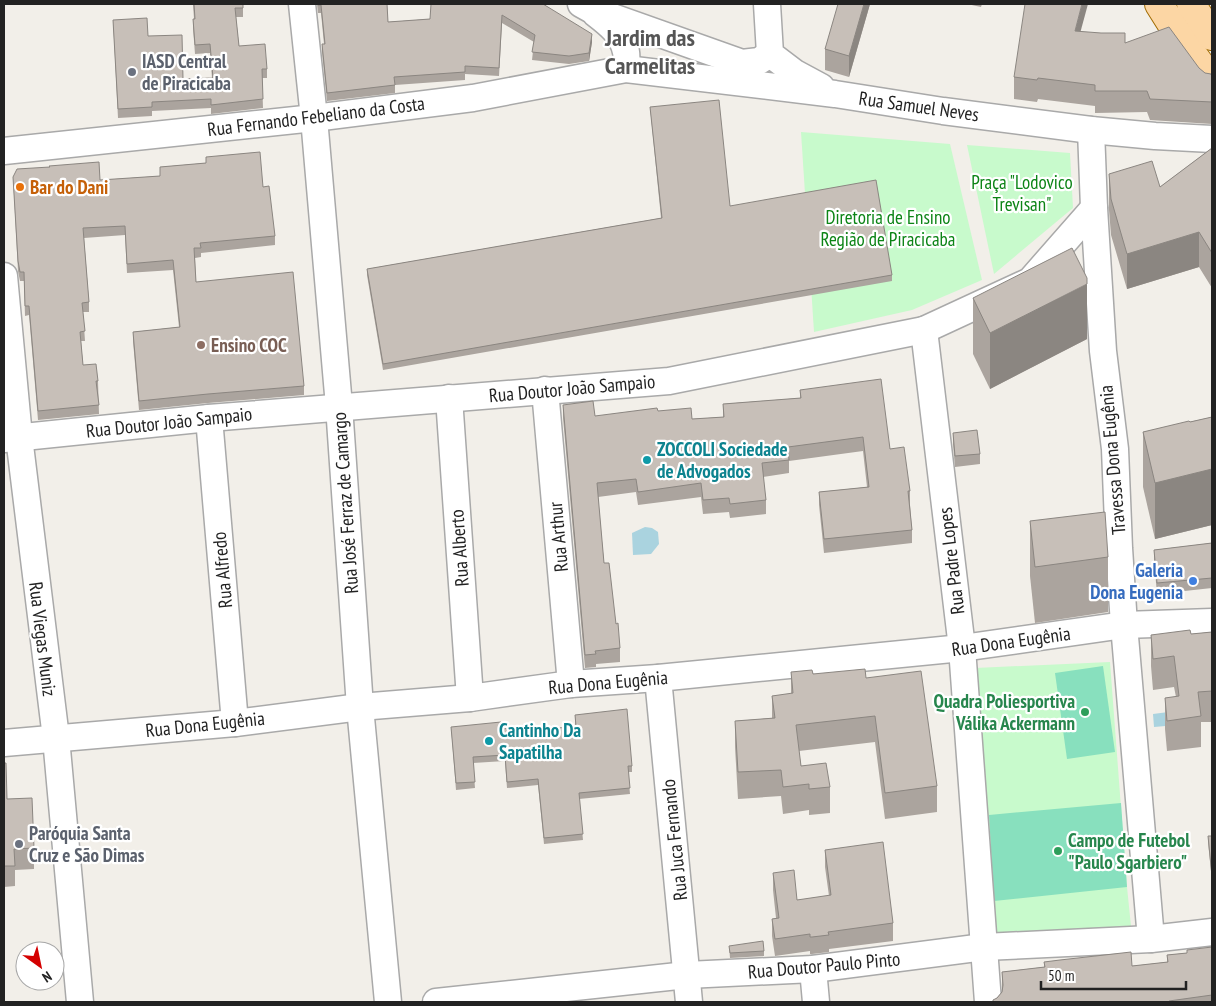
<svg xmlns="http://www.w3.org/2000/svg" width="1216" height="1006" viewBox="0 0 1216 1006" font-family="'PT Sans Narrow',sans-serif">
	<rect width="100%" height="100%" fill="#f2efe9"/>
	<g fill="#c8facc">
		<path d="M801 132 950 144 982 280 912 310 814 332Z"/>
		<path d="M967 145 1070 153 1073 208 994 274Z"/>
		<path d="M1110 662 1127 887 1132 936 991 943 975 668Z"/>
	</g>
	<g fill="#88e0be">
		<path d="M1103 666 1115 752 1067 759 1055 673Z"/>
		<path d="M1121 803 1127 887 994 901 989 815Z"/>
	</g>
	<g fill="#aad3df">
		<path d="M645 527 652 528 658 532 659 544 651 554 633 555 632 533Z"/>
		<path d="M1176 711 1177 725 1154 727 1153 714Z"/>
	</g>
	<g fill="none" stroke-linecap="round" stroke-linejoin="round">
		<g stroke="#a9a9a9" stroke-width="29">
			<g id="minor">
				<path d="M302 4 314 118 339 406 360 707 388 1002"/>
				<path d="M581 4 590 9 742 63 759 61 770 54"/>
				<path d="M767 4 770 54 795 73 821 87"/>
				<path d="M596 14C609 24 623 35 626 52 627 57 626 64 626 69"/>
				<path d="M1091 130 1094 208 1103 351 1115 449 1119 548 1124 625 1151 939"/>
				<path d="M4 151 314 118 473 98 626 69 835 94 943 111 1091 130 1155 136 1212 139"/>
				<path d="M4 276 19 437 56 738 80 1002"/>
				<path d="M924 330 962 648 988 1002"/>
				<path d="M545 390 571 684"/>
				<path d="M449 398 470 698"/>
				<path d="M209 418 235 723"/>
				<path d="M4 439 209 418 669 381 924 330 1030 281 1094 208"/>
				<path d="M658 678 689 1002"/>
				<path d="M4 743 235 723 360 707 470 698 571 684 658 678 962 648 1124 625 1212 622"/>
				<path d="M813 969 816 1002"/>
				<path d="M436 1002 687 975 813 969 984 947 1151 939 1212 932"/>
			</g>
		</g>
		<g stroke="#a06b00" stroke-width="30">
			<g id="major">
				<path d="M1159 4 1176 31 1212 81"/>
				<path d="M1191 4 1212 36"/>
			</g>
		</g>
		<use href="#minor" stroke="#fff" stroke-width="26"/>
		<use href="#major" stroke="#fcd6a4" stroke-width="28"/>
	</g>
	<g fill="#aba49e">
		<path d="M193 4H243V17H236L239 46 267 69V78H262L263 108 211 114V108L152 111V116L118 118 113 20 148 36 183 79 212 78 210 53 195 54 193 28V19H194Z"/>
		<path d="M317 4H387L388 22 430 19 543 4 592 42 589 61 569 64 532 60 534 42 502 23 499 76 465 74V80L395 85V93L327 101 322 52V44H324L321 13H318Z"/>
		<path d="M870 4 849 77 825 70V49Z"/>
		<path d="M967 4H982L981 7Z"/>
		<path d="M1080 31 1125 43 1199 68 1205 73 1212 77V124L1150 120 1147 112 1095 113V106L1038 99 1037 102 1014 99V77Z"/>
		<path d="M650 107 730 206 892 275V281L383 370 367 275V269L661 218Z"/>
		<path d="M1212 148V288L1199 267 1127 289 1111 235 1109 210V174L1160 187Z"/>
		<path d="M206 157 263 187 275 236V245L201 253V257L195 258 196 282 304 386V395L208 403 139 410 133 341V332L179 327 173 270 127 273 125 235 84 238 89 302V312H83L85 341H81L83 365 98 381 99 414 38 420 29 315 25 316 24 281H20L18 271 13 177 50 167 100 180 160 176V167L206 163Z"/>
		<path d="M973 298 1087 339 990 389 973 354Z"/>
		<path d="M800 390 890 449 910 491V505L912 530V543L824 553 819 505V492L867 487 863 451 789 461V473L763 477 766 500V514L730 518 729 512 703 514 701 497 638 505 636 492 598 497 604 563 620 648V662L596 664V667L585 668 563 418V405L595 416 692 419 723 417V404L800 398Z"/>
		<path d="M1212 417V525L1155 539 1143 487V432Z"/>
		<path d="M953 433 980 454V464L955 467 953 444Z"/>
		<path d="M1030 521 1108 557V612L1035 623 1030 576Z"/>
		<path d="M1212 543V588L1157 594 1154 560V550Z"/>
		<path d="M1212 632V722H1201V747L1167 751 1165 729V698L1176 697 1174 687 1153 690 1151 666V635L1191 634Z"/>
		<path d="M791 672 866 678 937 786V812L885 819 875 742 799 751 801 766 830 787V813L809 815V810L783 814 781 796 738 799 735 747V721L772 718V696L791 694Z"/>
		<path d="M575 715 632 766V772H628L630 794 579 799 583 840 544 844 538 785 507 788 505 761 473 763 475 788 456 790 451 727 502 729 533 731 575 727Z"/>
		<path d="M4 763 7 799 34 848V869L15 870V886L4 887Z"/>
		<path d="M1208 836H1212V881L1208 842Z"/>
		<path d="M825 850 893 923V941L829 949V952L812 954H810V951L775 956 772 936V919L776 918 773 890V873L797 900 829 896 825 867Z"/>
		<path d="M729 946 764 951V956L730 958Z"/>
		<path d="M1212 947V1002H993L1002 992V972L1044 967V962L1132 966 1167 962V955L1187 953Z"/>
	</g>
	<g fill="#8b8681">
		<path d="M864 4H870L849 77V56Z"/>
		<path d="M1082 4H1088L1075 52V31Z"/>
		<path d="M592 34V42L589 61V53Z"/>
		<path d="M1199 232V267L1127 289V254Z"/>
		<path d="M1087 284V339L990 389V333Z"/>
		<path d="M1212 469V525L1155 539V483Z"/>
	</g>
	<g fill="#c7bfb8" stroke="#8b8681">
		<path d="M194 4H243V8H235L239 46 265 44 267 69H262L263 99 211 105V99L152 102V107L118 109 113 20 147 18 148 36 182 35 183 79 213 78 210 44 195 45 193 19H195Z"/>
		<path d="M318 4H387L388 22 430 19 431 4H543L592 34 589 53 569 56 532 52 535 35 502 15 499 68 465 66V72L394 77 395 85 327 93 322 44H325L321 5H318Z"/>
		<path d="M838 4H864L849 56 825 49Z"/>
		<path d="M1025 4H1082L1075 31 1101 33H1125V43L1169 27 1199 68 1205 73 1211 74 1212 77V102L1150 99 1147 91H1095V85L1038 78 1037 80 1014 77Z"/>
		<path d="M719 100 730 206 876 180 892 275 383 364 367 269 662 218 650 107Z"/>
		<path d="M1212 148V253L1199 232 1127 254 1111 199 1109 174 1152 161 1160 187Z"/>
		<path d="M260 152 263 187 269 186 275 236 200 243 201 248H194L196 282 293 272 304 386 208 394 139 401 133 332 180 327 173 260 127 264 125 226 83 228 89 302 82 303 85 331 80 332 83 365 96 364 98 381H96L99 405 38 411 29 306H25L24 272H20L18 261 13 177 17 169 50 167 49 166 99 162 100 180 160 176V167L206 163V157Z"/>
		<path d="M1072 248 1087 278V284L990 333 973 298Z"/>
		<path d="M881 379 890 449 904 447 910 491H908L912 530 824 539 819 492 869 487 863 437 788 447 789 460 762 463 766 500 730 504 729 498 703 500 701 483 638 492 636 479 597 483 604 563H609L616 624 618 623 620 648 595 651 596 654 585 655 563 405 593 401 595 416 657 408 658 411 691 408 692 419 724 417 723 404 801 398 800 390Z"/>
		<path d="M1212 417V469L1155 483 1143 432 1189 421 1190 422Z"/>
		<path d="M977 430 980 454 955 456 953 433Z"/>
		<path d="M1105 512 1108 557 1035 567 1030 521Z"/>
		<path d="M1212 543V578L1157 583 1154 550Z"/>
		<path d="M1190 630 1191 634 1212 632V691L1198 692 1201 716 1167 721 1165 698 1179 696 1174 656 1153 659 1151 635Z"/>
		<path d="M865 669 866 678 921 671 937 786 885 793 875 716 796 725 801 766 826 763 830 787 809 789V784L783 787 781 770 738 772 735 721 775 718 772 696 793 693 791 672 812 670 813 674Z"/>
		<path d="M627 709 632 766H628L630 788 579 793 583 834 544 838 538 779 507 782 505 755 473 757 475 782 456 783 451 727 501 722 502 729 532 726 533 731 576 726 575 715Z"/>
		<path d="M4 763H6L7 799 32 798 34 848 14 849 15 866H4Z"/>
		<path d="M1208 836H1212V876Z"/>
		<path d="M883 842 893 923 828 932 829 935 812 937H810V934L775 939 772 919 779 918 773 873 794 870 797 900 831 895 825 850Z"/>
		<path d="M763 941 764 951 730 953 729 946Z"/>
		<path d="M1212 947V995L1169 1001V1002H993V1000L997 998 1002 992 1003 985 1002 972 1045 967 1044 962 1060 960 1131 952 1132 966 1168 962 1167 955 1187 953V950Z"/>
	</g>
	<g fill="#6b7280" stroke="#fff" stroke-width="2">
		<circle cx="132" cy="72" r="5"/>
		<circle cx="19" cy="844" r="5"/>
	</g>
	<circle fill="#e8710a" stroke="#fff" stroke-width="2" cx="20" cy="187" r="5"/>
	<circle fill="#8d6e63" stroke="#fff" stroke-width="2" cx="201" cy="345" r="5"/>
	<g fill="#0f9aa8" stroke="#fff" stroke-width="2">
		<circle cx="647" cy="460" r="5"/>
		<circle cx="489" cy="741" r="5"/>
	</g>
	<circle fill="#3f7fe0" stroke="#fff" stroke-width="2" cx="1193" cy="581" r="5"/>
	<g fill="#2e9e5b" stroke="#fff" stroke-width="2">
		<circle cx="1085" cy="712" r="5"/>
		<circle cx="1058" cy="851" r="5"/>
	</g>
	<g text-anchor="middle" dominant-baseline="central" stroke-width="4.5" stroke-linejoin="round" paint-order="stroke">
		<g font-size="19" font-weight="bold" fill="#5b616d" stroke="#fff" text-anchor="start">
			<text x="142" y="61">IASD Central<tspan x="142" dy="22">de Piracicaba</tspan></text>
			<text x="29" y="833">Paróquia Santa<tspan x="29" dy="22">Cruz e São Dimas</tspan></text>
		</g>
		<g font-size="19" fill="#222" stroke="#fff">
			<text transform="translate(919 106) rotate(8)">Rua Samuel Neves</text>
			<text transform="translate(316 116) rotate(-7)">Rua Fernando Febeliano da Costa</text>
			<text transform="translate(572 388) rotate(-5)">Rua Doutor João Sampaio</text>
			<text transform="translate(169 422) rotate(-6)">Rua Doutor João Sampaio</text>
			<text transform="translate(1112 460) rotate(-95)">Travessa Dona Eugênia</text>
			<text transform="translate(345 503) rotate(-94)">Rua José Ferraz de Camargo</text>
			<text transform="translate(558 537) rotate(-95)">Rua Arthur</text>
			<text transform="translate(459 548) rotate(-94)">Rua Alberto</text>
			<text transform="translate(951 561) rotate(-97)">Rua Padre Lopes</text>
			<text transform="translate(222 570) rotate(-95)">Rua Alfredo</text>
			<text transform="translate(43 639) rotate(83)">Rua Viegas Muniz</text>
			<text transform="translate(1011 641) rotate(-8)">Rua Dona Eugênia</text>
			<text transform="translate(608 682) rotate(-5)">Rua Dona Eugênia</text>
			<text transform="translate(205 724) rotate(-6)">Rua Dona Eugênia</text>
			<text transform="translate(674 840) rotate(-96)">Rua Juca Fernando</text>
			<text transform="translate(824 965) rotate(-5)">Rua Doutor Paulo Pinto</text>
		</g>
		<g font-size="19" fill="#0c8416" stroke="#fff">
			<text x="1022" y="182">Praça "Lodovico<tspan x="1022" dy="22">Trevisan"</tspan></text>
			<text x="888" y="217">Diretoria de Ensino<tspan x="888" dy="22">Região de Piracicaba</tspan></text>
		</g>
		<g font-size="19" font-weight="bold" fill="#c56008" stroke="#fff" text-anchor="start">
			<text x="30" y="187">Bar do Dani</text>
		</g>
		<g font-size="19" font-weight="bold" fill="#785e54" stroke="#fff" text-anchor="start">
			<text x="211" y="345">Ensino COC</text>
		</g>
		<g font-size="19" font-weight="bold" fill="#0d838f" stroke="#fff" text-anchor="start">
			<text x="657" y="449">ZOCCOLI Sociedade<tspan x="657" dy="22">de Advogados</tspan></text>
			<text x="499" y="730">Cantinho Da<tspan x="499" dy="22">Sapatilha</tspan></text>
		</g>
		<g font-size="19" font-weight="bold" fill="#366cbe" stroke="#fff" text-anchor="end">
			<text x="1183" y="570">Galeria<tspan x="1183" dy="22">Dona Eugenia</tspan></text>
		</g>
		<g font-size="19" font-weight="bold" fill="#27864d" stroke="#fff" text-anchor="end">
			<text x="1075" y="701">Quadra Poliesportiva<tspan x="1075" dy="22">Válika Ackermann</tspan></text>
			<text x="1068" y="840" text-anchor="start">Campo de Futebol<tspan x="1068" dy="22">"Paulo Sgarbiero"</tspan></text>
		</g>
		<g font-size="24" font-weight="bold" fill="#555" stroke="#fff">
			<text x="650" y="37">Jardim das<tspan x="650" dy="28">Carmelitas</tspan></text>
		</g>
	</g>
	<rect width="1216" height="1006" fill="none" stroke="#222222" stroke-width="10"/>
	<g transform="translate(40 966) rotate(147)"><circle r="24" fill="#ffffff" stroke="#a7a7a7"/>
	<path d="M0-4L9 19L0 12L-9 19Z" fill="#d40000"/>
	<text y="-8" font-size="14" font-weight="bold" text-anchor="middle" fill="#222222">N</text>
	</g>
	<path d="M1041 981v8h145v-8" fill="none" stroke="#222222" stroke-width="2.5"/>
	<text x="1048" y="981" font-size="15" fill="#222222" stroke="#ffffff" stroke-width="4" paint-order="stroke">50 m</text>
</svg>
